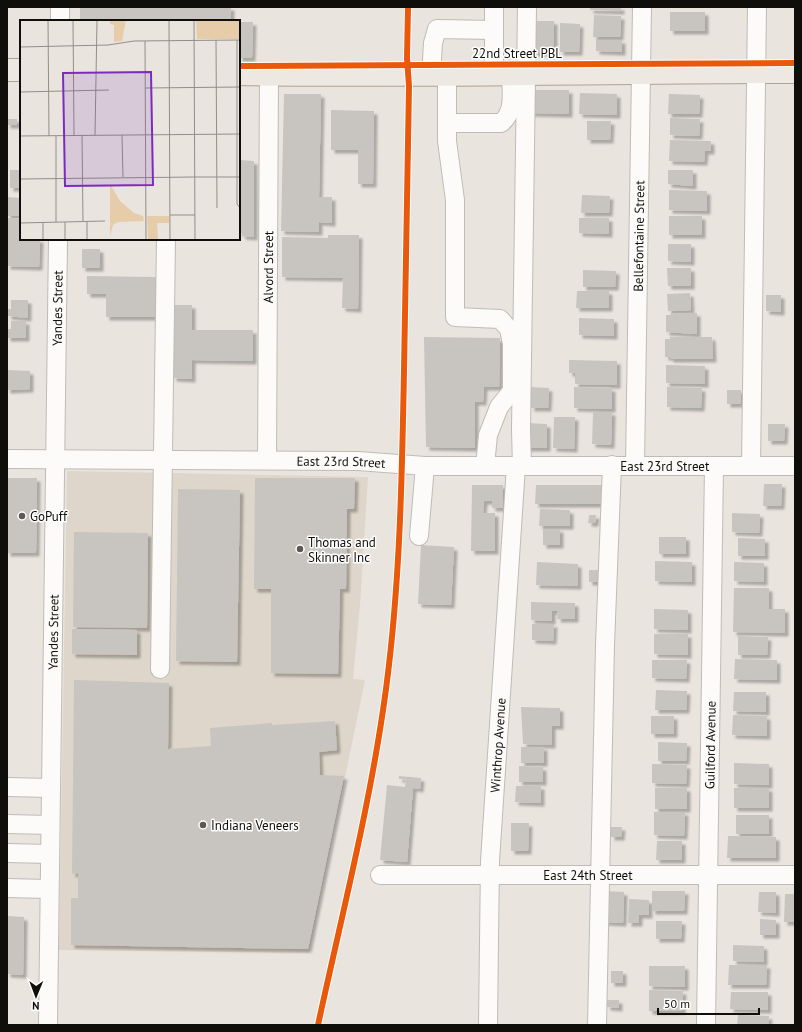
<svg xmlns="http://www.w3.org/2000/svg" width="802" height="1032" viewBox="0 0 802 1032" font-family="'PT Sans',sans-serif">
	<defs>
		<filter id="shadow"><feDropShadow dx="3.5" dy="3.5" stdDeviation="1" flood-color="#0004"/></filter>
	</defs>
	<rect width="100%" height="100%" fill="#e9e4de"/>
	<path fill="#ded6ca" d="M67 471 368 477 360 605 353 679 365 680 309 953 59 950Z"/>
	<g fill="#c8c4c0" filter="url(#shadow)">
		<rect x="80" y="7" width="151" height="14"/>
		<path d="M590 7H621V11L590 10Z"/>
		<rect x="670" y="12" width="35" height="19"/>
		<path d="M594 15 621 16 620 37H593Z"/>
		<path d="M535 21H554V53H534Z"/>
		<path d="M239 22H253L252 58H239Z"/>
		<path d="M560 23 580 24 579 52H560Z"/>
		<path d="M596 40H622V52L596 51Z"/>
		<path d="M529 90H569V114L528 113Z"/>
		<path d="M580 93 617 94V115L579 114Z"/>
		<path d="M284 94H321L319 197H332V223L319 222V232L281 231Z"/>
		<path d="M669 94 700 95 699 114H668Z"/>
		<path d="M331 110 374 111 373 184H358V150H331Z"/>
		<path d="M670 118 700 119 699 136 670 135Z"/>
		<rect x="7" y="119" width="10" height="6"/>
		<path d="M587 121H611L610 140H587Z"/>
		<path d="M670 140 711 141V151H705L704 162 669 161Z"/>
		<path d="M239 160 254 161V237L242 236V233H239Z"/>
		<rect x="10" y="170" width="11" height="18"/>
		<path d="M668 170H693V186L668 184Z"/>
		<path d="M669 190 707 191V211L669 210Z"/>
		<path d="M582 195 610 196 609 213H581Z"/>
		<path d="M7 197 21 198V216H7Z"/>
		<rect x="669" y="216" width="33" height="19"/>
		<path d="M7 218 21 219V239H40L39 267 7 266Z"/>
		<path d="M579 218H609V234L579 233Z"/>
		<path d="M328 235H359L358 309 342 308 343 278 282 277V237L328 238Z"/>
		<path d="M668 244H691V262L668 261Z"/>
		<rect x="82" y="249" width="18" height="19"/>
		<path d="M667 268H691V286H668Z"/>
		<path d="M583 270 616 271 615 287H583Z"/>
		<path d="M87 276 155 277 161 283 160 312 154 317H106V294H87Z"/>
		<path d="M577 291H609V308H576Z"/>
		<path d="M690 293 691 310 668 311 667 294Z"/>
		<path d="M766 295H781V312L766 311Z"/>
		<path d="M11 300H28V318L8 316V309H11Z"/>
		<path d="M174 305H192V330H253V361L192 360V379L173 378Z"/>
		<path d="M671 313H697V334L666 332V315H671Z"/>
		<path d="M579 318 614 319V336L579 335Z"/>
		<path d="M11 321H26V338H7V329H11Z"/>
		<path d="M424 337 500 338 499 387H484L483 402H475V448L426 447Z"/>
		<path d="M670 337H712L713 359H670V357H665V339H670Z"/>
		<path d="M569 360 617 361V385L575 384V373H569Z"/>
		<path d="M666 365 705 366V384L666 383Z"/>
		<path d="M7 370 30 371V389L7 390Z"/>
		<path d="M530 387 549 388 548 408H531Z"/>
		<path d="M574 387 612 388V409L574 408Z"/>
		<path d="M667 387 702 388 701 408 667 407Z"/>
		<rect x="727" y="390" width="14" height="14"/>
		<path d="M593 412H612L611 445 592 444Z"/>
		<path d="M554 417H575L574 449 553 448Z"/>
		<path d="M526 423 547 424V448H526Z"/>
		<path d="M768 424H785L784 441H768Z"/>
		<path d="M7 478H37L36 553H7Z"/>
		<path d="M255 478H355L354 509H347L346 589H340L338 674 271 673V589H254Z"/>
		<path d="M764 484H782L781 506H763Z"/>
		<path d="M472 485H503V508H492V501H484L483 513H495V551H471Z"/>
		<path d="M536 485H602V504H535Z"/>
		<path d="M178 489 240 490 237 662 176 661Z"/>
		<path d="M540 509 570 510V526H539Z"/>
		<path d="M732 513 760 514 759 533 732 532Z"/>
		<path d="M589 515H596L595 523H588Z"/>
		<rect x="543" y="529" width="17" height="16"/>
		<path d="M74 532 148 533 147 628 73 627Z"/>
		<rect x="659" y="537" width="27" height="17"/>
		<path d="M738 538 765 539V556H738Z"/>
		<path d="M421 545 454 547 451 605 418 604Z"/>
		<path d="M655 561 692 562V582L655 581Z"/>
		<path d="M537 562 578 564V586L536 585Z"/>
		<path d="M734 562 764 563V582L734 581Z"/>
		<rect x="589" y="570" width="13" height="12"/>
		<path d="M734 588H769V609H785V633L733 632Z"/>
		<path d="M531 602 575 603V619H557L558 611H552V621L531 620Z"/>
		<path d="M654 609 688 610V630L654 629Z"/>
		<path d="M532 624H554L553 641 532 640Z"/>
		<path d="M72 629 137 630V655L72 654Z"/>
		<path d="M654 634H688V655L654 654Z"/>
		<path d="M738 636 768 637 767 655H738Z"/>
		<path d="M735 659 777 660V680L734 679Z"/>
		<path d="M652 660H687L686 679 652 678Z"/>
		<path d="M74 680 169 683 168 749 211 746 210 728 272 723V725L335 721 337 750 319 752 320 775 344 776 308 949 71 945V898H78V873L72 874Z"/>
		<path d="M656 690 687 691 686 710H655Z"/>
		<path d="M734 692H766V712L733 711Z"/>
		<path d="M521 707 560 708V726H552V745L523 744Z"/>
		<path d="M733 715 767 716V736L732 735Z"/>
		<rect x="651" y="716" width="23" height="18"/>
		<path d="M658 742 687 743 686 761H658Z"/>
		<rect x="521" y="747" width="23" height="16"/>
		<path d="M734 763 769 764V785L734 784Z"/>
		<path d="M652 764 687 765 686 784 652 783Z"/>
		<path d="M519 766 543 767V782H519Z"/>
		<path d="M399 776 421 778 420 789 413 788 407 862 380 860 387 785 405 787 406 779H399Z"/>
		<path d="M516 786H541V803L515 802Z"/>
		<rect x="655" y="788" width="32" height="21"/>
		<rect x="734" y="788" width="35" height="20"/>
		<path d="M654 812H685L684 836 654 835Z"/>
		<rect x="736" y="815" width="33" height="19"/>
		<path d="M511 823H529L528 851H511Z"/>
		<path d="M611 827H622L621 837H611Z"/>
		<path d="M728 836 776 837V858H727Z"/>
		<path d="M657 841H682V860H656Z"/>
		<path d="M605 891 624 892 623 923 604 922Z"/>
		<path d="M652 891H685L684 911H652Z"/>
		<path d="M759 892H776V913L758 912Z"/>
		<path d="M785 894H795V922H784Z"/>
		<path d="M629 899 649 900V915H639V923H628Z"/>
		<path d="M7 916 24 917 23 975 7 974Z"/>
		<path d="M760 919 776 920V935H760Z"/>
		<path d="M656 921H682L681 939H656Z"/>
		<path d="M733 945 764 946V962L733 961Z"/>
		<path d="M729 965H767L766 985H728Z"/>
		<path d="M649 966H685V987L649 986Z"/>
		<rect x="611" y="971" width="12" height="12"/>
		<path d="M649 990 683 991 682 1011H649Z"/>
		<path d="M731 992H768V1010L730 1009Z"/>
		<path d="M607 1000H619V1008L607 1007Z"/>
		<path d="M738 1015 769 1016 768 1025H737Z"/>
	</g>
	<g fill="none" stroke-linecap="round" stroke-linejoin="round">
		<g stroke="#bfbbb7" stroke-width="20">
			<g id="minor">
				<path d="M60 21V7"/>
				<path d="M494 73V30"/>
				<path d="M447 75V141L455 200V317L500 319 509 329 512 344V391L499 407 488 435 485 466"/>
				<path d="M431 76 433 43 437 29 494 30V7"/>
				<path d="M447 123H501C516 111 511 91 511 73"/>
				<path id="s1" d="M7 459 358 461 425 466H795"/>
				<path id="s2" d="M267 460 269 74"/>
				<path id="s3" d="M635 465 642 7"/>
				<path d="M522 466 521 430 527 7"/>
				<path d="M751 466 757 7"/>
				<path d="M419 536 425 466"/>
				<path d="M160 669 166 239"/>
				<path d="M7 787 51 788"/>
				<path d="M7 824 50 825"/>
				<path d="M7 853 49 854"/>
				<path id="s4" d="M380 875H795"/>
				<path d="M7 888 48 889"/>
				<path id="s5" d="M48 1025 58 239"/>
				<path id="s6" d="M488 1025 490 861 516 466"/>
				<path d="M597 1025 605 645 612 465"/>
				<path id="s7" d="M706 1025 714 466"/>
			</g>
		</g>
		<g stroke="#aea394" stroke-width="24">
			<g id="major">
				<path d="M7 70H21"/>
				<path d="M239 74C424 77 610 72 795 72"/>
			</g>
		</g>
		<use href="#minor" stroke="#fcfbfa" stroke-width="18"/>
		<use href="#major" stroke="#ede8e1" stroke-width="22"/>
		<g stroke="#fff" stroke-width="8">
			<g id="cycleway">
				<path d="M239 66 795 63"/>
				<path d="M318 1025C342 914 371 802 386 689 400 584 402 478 404 371 406 276 407 181 409 86L407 58 408 7"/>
			</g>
		</g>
		<use href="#cycleway" stroke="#e8590c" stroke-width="6"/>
	</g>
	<g fill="#5c5954" stroke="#fff" stroke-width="1.5">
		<circle cx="22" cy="516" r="4"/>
		<circle cx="300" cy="549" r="4"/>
		<circle cx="203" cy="825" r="4"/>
	</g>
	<g text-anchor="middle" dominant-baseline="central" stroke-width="3" stroke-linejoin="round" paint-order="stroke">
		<g font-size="13" fill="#100e0a" stroke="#fff">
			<text x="517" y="53">22nd Street PBL</text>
			<text stroke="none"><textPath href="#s3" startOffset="229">Bellefontaine Street</textPath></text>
			<text stroke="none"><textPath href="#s2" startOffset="193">Alvord Street</textPath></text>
			<text stroke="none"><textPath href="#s5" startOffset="717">Yandes Street</textPath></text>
			<text stroke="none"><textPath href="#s1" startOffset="334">East 23rd Street</textPath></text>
			<text stroke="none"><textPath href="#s1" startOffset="658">East 23rd Street</textPath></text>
			<text stroke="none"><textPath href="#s5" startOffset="393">Yandes Street</textPath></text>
			<text stroke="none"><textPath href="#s7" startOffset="280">Guilford Avenue</textPath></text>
			<text stroke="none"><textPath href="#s6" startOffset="280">Winthrop Avenue</textPath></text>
			<text stroke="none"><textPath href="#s4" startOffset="208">East 24th Street</textPath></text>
		</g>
		<g font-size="13" fill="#100e0a" stroke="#fff" text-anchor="start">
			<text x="30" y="516">GoPuff</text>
			<text x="308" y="542">Thomas and<tspan x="308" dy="15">Skinner Inc</tspan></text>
			<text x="211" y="825">Indiana Veneers</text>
		</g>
	</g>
	<g transform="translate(20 20)">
		<rect width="220" height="220" fill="#e9e4de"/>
		<path d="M90 0H106L102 21 94 22V5L90 4ZM176 0H220V19H177ZM90 164 100 181 114 193 123 196 124 201 98 202 93 205 90 216ZM127 196H149V203H137L138 219H128Z" fill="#e7cca9"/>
		<path fill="none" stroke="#928e89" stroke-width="1" d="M28 0 29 116M53 0 54 115M149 0 150 220M174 0 175 220M196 20 197 188M217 20V184L220 188M125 21 126 220M0 27 88 25 114 21 220 20M0 45V220M126 68 220 67M0 72 89 70M62 115 63 202M75 115 77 0M102 115 103 157M0 116 220 114M36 116V202M175 157H220M0 159 175 157M150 195H175M45 202V220M67 202V220M0 203 85 201M23 203V220"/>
		<path fill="#7b2cbf" fill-opacity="0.15" stroke="#7b2cbf" stroke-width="2" d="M131 52 133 165 45 166 43 53Z"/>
		<rect width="220" height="220" fill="none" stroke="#100e0a" stroke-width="2"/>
	</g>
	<rect width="802" height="1032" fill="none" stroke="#100e0a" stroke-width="16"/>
	<g transform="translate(36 996) rotate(181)" stroke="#ffffff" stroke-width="3" paint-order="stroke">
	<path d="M0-3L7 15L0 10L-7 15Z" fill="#100e0a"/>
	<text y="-6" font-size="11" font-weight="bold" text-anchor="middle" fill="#100e0a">N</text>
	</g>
	<path d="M658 1008v6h101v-6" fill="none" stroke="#100e0a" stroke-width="2"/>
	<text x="664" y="1008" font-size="12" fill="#100e0a" stroke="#ffffff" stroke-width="3" paint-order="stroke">50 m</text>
</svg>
